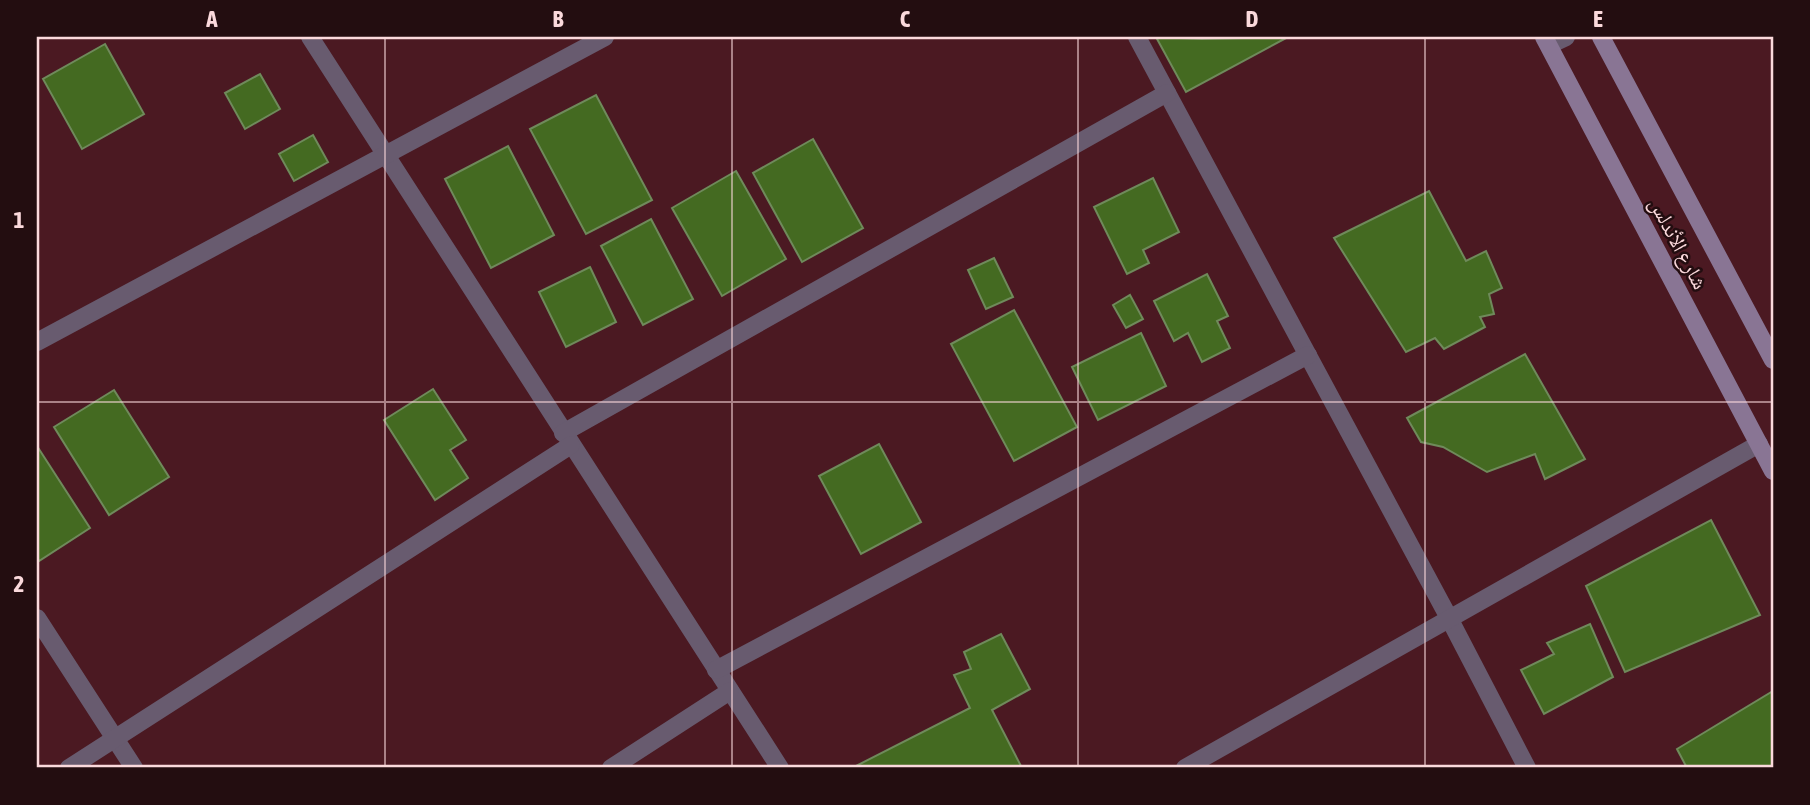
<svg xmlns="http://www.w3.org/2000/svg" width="1810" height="805" viewBox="0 0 1810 805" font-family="'Asap Condensed','Noto Naskh Arabic',sans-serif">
	<rect width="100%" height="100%" fill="#4b1922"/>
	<g fill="#446a21" stroke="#6f8a5b" stroke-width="2">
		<path d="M1156 37 1202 39 1288 37 1186 92Z"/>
		<path d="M105 44 144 114 82 149 43 79Z"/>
		<path d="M260 74 280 109 245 129 225 93Z"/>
		<path d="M596 95 652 200 586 234 530 129Z"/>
		<path d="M313 135 328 162 294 181 279 154Z"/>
		<path d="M813 139 863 228 802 262 753 173Z"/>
		<path d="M508 146 554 235 491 268 445 179Z"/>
		<path d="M736 171 786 259 722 296 672 208Z"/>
		<path d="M1153 178 1179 232 1143 250 1149 263 1127 274 1094 207Z"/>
		<path d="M1429 191 1466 261 1486 251 1502 288 1489 294 1494 314 1480 317 1485 327 1444 349 1435 338 1406 352 1334 238Z"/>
		<path d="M651 219 693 299 643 325 601 246Z"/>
		<path d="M994 258 1013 297 986 309 968 270Z"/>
		<path d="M590 267 616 322 566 347 539 292Z"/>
		<path d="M1207 274 1228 316 1217 321 1230 348 1202 362 1188 333 1174 341 1154 301Z"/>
		<path d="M1130 295 1143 319 1126 328 1113 305Z"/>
		<path d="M1014 310 1077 427 1014 461 951 344Z"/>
		<path d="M1141 333 1166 386 1098 420 1072 367Z"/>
		<path d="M1525 354 1585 459 1545 479 1535 454 1487 472 1443 447 1421 442 1407 418Z"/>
		<path d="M433 389 466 440 450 450 468 478 435 500 384 420Z"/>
		<path d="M114 390 169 477 109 515 54 427Z"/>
		<path d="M879 444 921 522 861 554 819 476Z"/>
		<path d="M37 446 90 528 39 561 37 557Z"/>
		<path d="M1711 520 1760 615 1625 672 1586 586Z"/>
		<path d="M1590 624 1613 677 1544 714 1521 670 1554 654 1547 643Z"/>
		<path d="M1001 634 1030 689 992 710 1022 768H852L970 708 954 675 971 669 964 652Z"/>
		<path d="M1773 691V768H1687L1677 749Z"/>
	</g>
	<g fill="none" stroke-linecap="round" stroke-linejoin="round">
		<g stroke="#685b6f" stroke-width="18">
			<path d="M310 37 780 768"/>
			<path d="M1137 37 1449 618 1527 768"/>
			<path d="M1549 45 1566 37"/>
			<path d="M37 342 605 37"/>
			<path d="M563 433 1167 93"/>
			<path d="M37 618 134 768"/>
			<path d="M716 670 1308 355"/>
			<path d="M69 768 571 445"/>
			<path d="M611 768 730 691"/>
			<path d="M1185 768 1759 444"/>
		</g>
		<g stroke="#897594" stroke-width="18">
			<path d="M1544 37 1773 471"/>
			<path d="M1601 37 1773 360"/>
		</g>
	</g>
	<path fill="none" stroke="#fbd9dc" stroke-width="2" stroke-opacity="0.55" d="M385 37V768M732 37V768M1078 37V768M1425 37V768M37 402H1773"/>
	<g text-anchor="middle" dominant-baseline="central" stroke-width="5" stroke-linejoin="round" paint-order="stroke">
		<g font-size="21" fill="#fbd9dc" stroke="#230d10">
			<text transform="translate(1679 243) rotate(62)">شارع الأندلس</text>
		</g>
	</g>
	<rect width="1810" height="805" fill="none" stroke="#230d10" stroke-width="77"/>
	<rect x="38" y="38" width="1734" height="728" fill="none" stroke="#fbd9dc" stroke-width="2.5"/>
	<g font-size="23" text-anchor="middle" font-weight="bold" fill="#fbd9dc">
		<text x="212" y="27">A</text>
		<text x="558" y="27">B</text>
		<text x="905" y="27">C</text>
		<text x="1252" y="27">D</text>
		<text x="1598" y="27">E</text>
		<text x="19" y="228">1</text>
		<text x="19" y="592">2</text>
	</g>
</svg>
